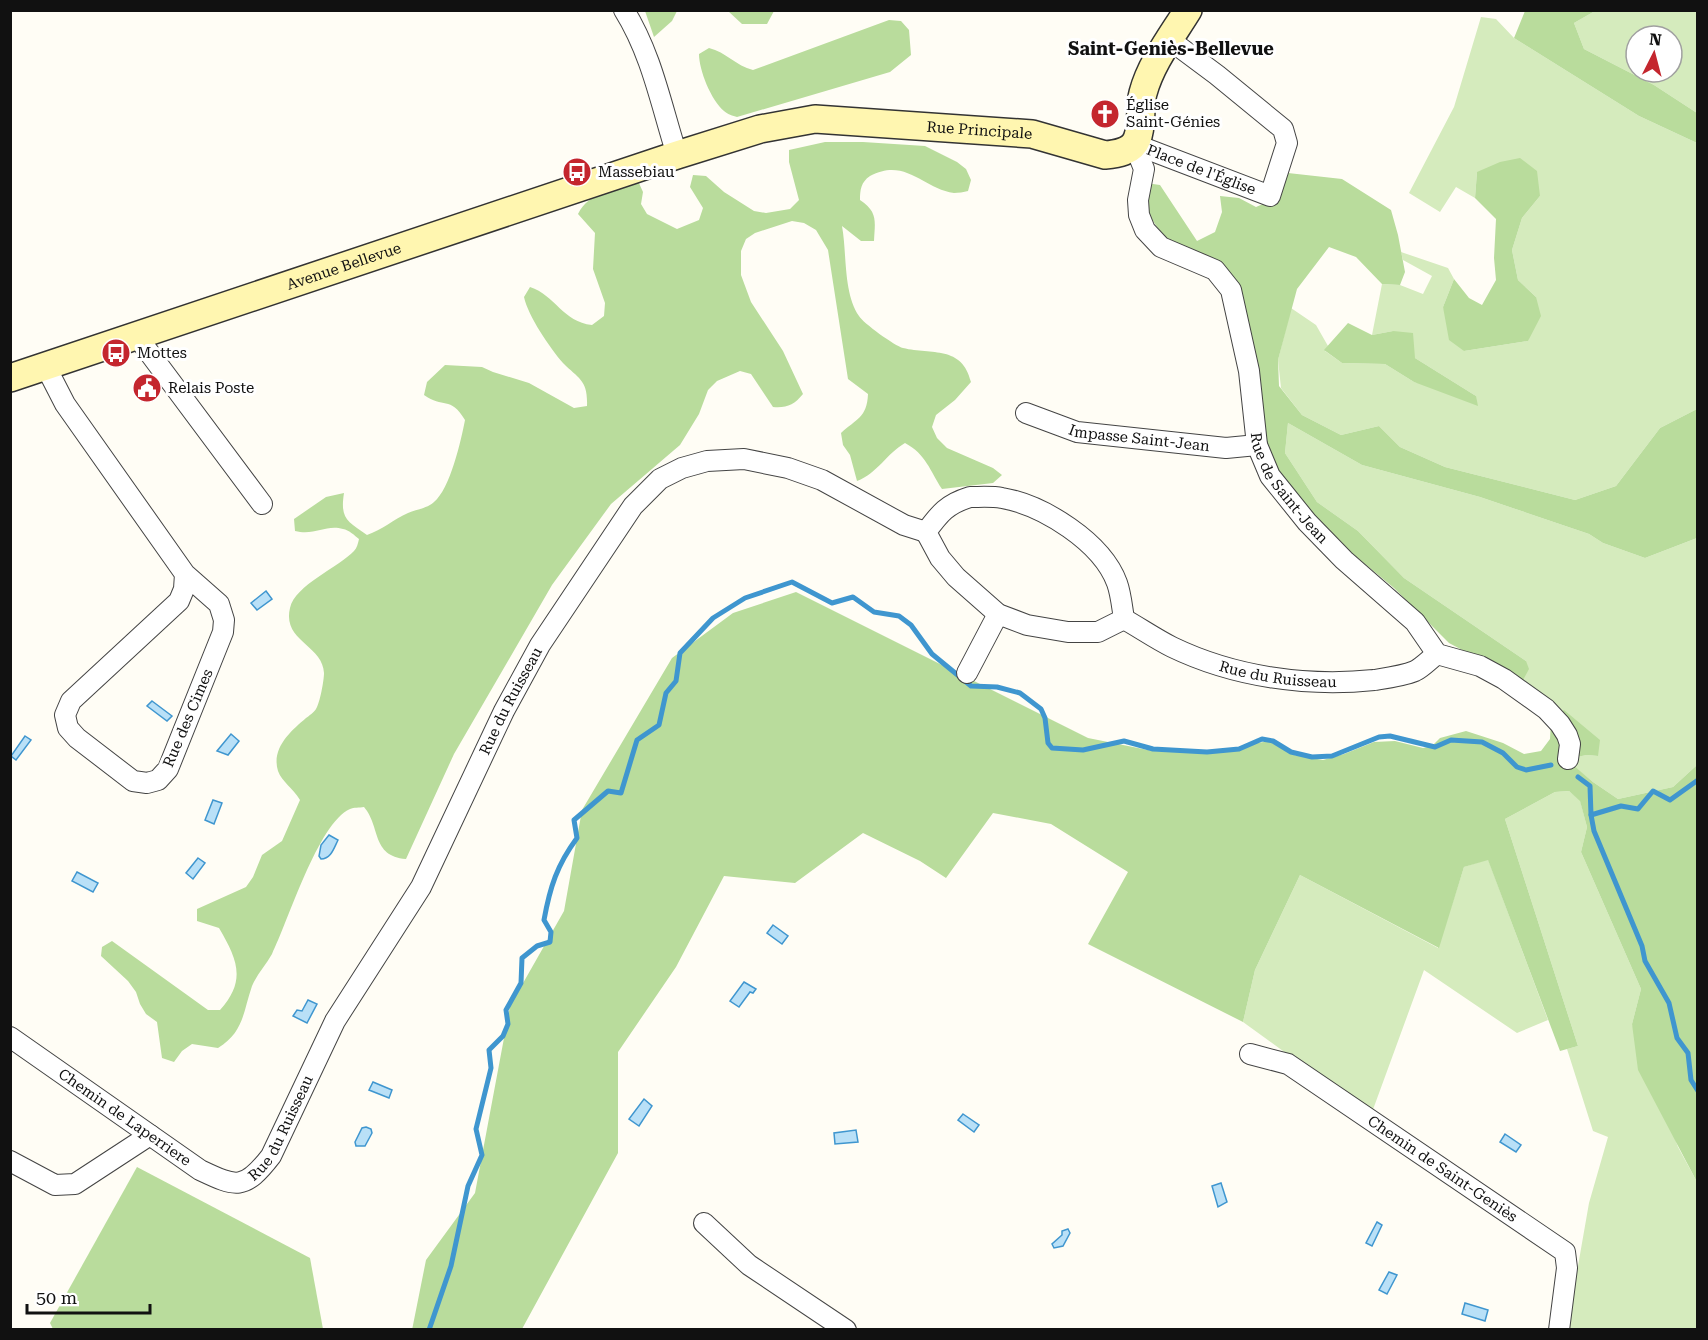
<svg xmlns="http://www.w3.org/2000/svg" width="1708" height="1340" viewBox="0 0 1708 1340" font-family="'Roboto Serif',serif">
	<rect width="100%" height="100%" fill="#fffdf5"/>
	<g fill="#d5ebbd" fill-rule="evenodd">
		<path d="M1595 11H1697V113L1654 85 1584 49 1574 23ZM1636 36H1672V72H1636Z"/>
		<path d="M1481 17 1496 19 1514 38 1639 116 1697 143V409L1660 428 1616 486 1575 500 1445 467 1400 447 1379 426 1341 435 1302 415 1281 388 1278 360 1291 308 1316 325 1328 346 1325 351 1342 363 1385 364 1414 382 1476 396 1415 358 1393 331 1372 335 1382 284 1400 285 1423 294 1432 276 1403 260 1401 252 1448 268 1454 279 1443 307 1464 351 1528 341 1536 297 1518 280 1512 250 1522 218 1540 196 1477 172 1475 198 1456 187 1440 212 1409 193 1454 107Z"/>
		<path d="M1288 423 1362 465 1480 497 1589 534 1603 543 1645 558 1697 538V765L1673 787 1618 799 1593 782 1565 759 1587 755 1598 756 1522 682 1526 661 1404 578 1358 531 1317 502 1285 453Z"/>
		<path d="M1569 791 1580 800 1587 827 1581 852 1641 989 1632 1024 1678 1147 1697 1182V1329H1567L1589 1203 1608 1137 1593 1131 1567 1049 1578 1046 1505 819 1555 792Z"/>
		<path d="M1488 859 1548 1020 1517 1033 1424 970 1371 1115 1243 1022 1255 970 1300 875 1438 948 1464 867Z"/>
	</g>
	<g fill="#b9dc9c">
		<path d="M645 11V10L677 11 672 21 654 37Z"/>
		<path d="M728 11H774L767 24H742Z"/>
		<path d="M1525 11H1595L1574 23 1584 49 1654 85 1697 113V143L1639 116 1514 38Z"/>
		<path d="M889 20 901 21 909 30 911 55 890 72 737 117C733 116 727 114 724 111 711 100 699 70 699 54L709 48C726 52 736 66 753 70Z"/>
		<path d="M825 142H863L925 146 957 162 966 169 971 180 968 191C964 192 958 193 954 193 923 189 906 157 870 176 861 182 860 190 860 200 878 212 875 221 874 241H861L842 226C847 253 843 293 859 316 863 323 895 346 903 348 932 355 962 345 971 382L955 400 936 415 932 427 937 438 947 448 993 468 1002 475 993 483 942 489C930 471 926 454 905 443 886 454 878 473 857 481L850 455 843 445 841 433C856 419 867 418 868 394L848 379 828 250 816 230 804 223 792 221 755 233 746 239 741 251V275L751 302 783 351 803 394C794 405 787 408 773 407L751 374 740 371 717 381 708 390 699 414 680 445 611 504 552 585 454 754 406 859C371 856 381 827 364 807 359 808 354 807 350 809 318 823 288 922 272 954 266 965 257 974 252 986 243 1012 244 1032 218 1048L192 1044 182 1051 174 1062 162 1058 157 1022 146 1014 140 1004 136 992 128 981 101 956 102 947 112 941 208 1010H220C247 980 237 959 219 928L197 921V909L246 887 253 877 262 855 282 841 300 800C293 788 282 782 278 771 271 748 291 731 306 718 309 716 314 712 316 709 320 703 324 680 324 673 323 645 282 641 290 608 295 585 339 567 354 551 357 548 358 543 359 539 354 535 349 530 343 529 326 524 315 536 295 531L294 519 326 497 344 493C340 519 347 521 367 535 382 530 394 519 408 513 417 509 426 509 434 502 450 489 461 441 465 420 450 395 443 409 424 395L427 382 445 365 482 367 493 372 529 383 574 408 587 406C588 380 579 379 563 363 550 348 528 316 524 297L530 287C555 295 563 322 592 325L604 316 605 303 593 269 595 233 578 214C589 192 616 187 638 181L643 192 641 204 647 214 677 229 699 220 703 208 690 187 693 175 706 176 724 192 754 211 766 213 790 209 799 200 789 162V150Z"/>
		<path d="M1520 158 1537 171 1540 196 1522 218 1512 250 1518 280 1536 297 1541 316 1528 341 1464 351 1449 340 1443 307 1454 279 1469 298 1482 305 1496 280 1494 258 1496 219 1475 198 1477 172 1500 162Z"/>
		<path d="M1288 173 1342 179 1391 210 1398 235 1405 272 1400 285 1382 284 1356 257 1329 247 1297 289 1278 360 1279 386 1302 415 1341 435 1379 426 1400 447 1445 467 1575 500 1616 486 1660 428 1697 409V538L1645 558 1603 543 1589 534 1480 497 1362 465 1288 423 1285 453 1317 502 1358 531 1404 578 1526 661 1529 669 1522 682 1449 643 1394 588 1331 536 1294 498 1264 453 1220 265 1169 245 1149 215 1146 183 1160 185 1197 241 1215 232 1222 212 1220 196 1239 198 1256 207 1270 201Z"/>
		<path d="M1348 323 1372 335 1393 331 1413 333 1415 358 1476 396 1478 406 1414 382 1385 364 1342 363 1324 350Z"/>
		<path d="M796 592 1088 738 1153 751 1191 752 1236 751 1257 743 1270 741 1294 755 1323 760 1344 754 1374 742 1395 741 1423 748 1432 746 1440 738 1466 731 1503 743 1524 754 1541 751 1550 739 1551 721 1564 710 1600 740 1598 756 1587 755 1566 759 1593 782 1618 799 1673 787 1697 765V1182L1638 1070 1632 1024 1641 989 1581 852 1587 827 1580 801 1569 791 1555 792 1505 819 1578 1046 1560 1051 1488 860 1464 867 1439 948 1300 875 1255 970 1243 1022 1088 944 1128 872 1051 824 993 813 946 878 920 861 863 833 795 883 724 876 676 967 618 1052V1153L522 1329 412 1330 426 1260 475 1193 510 1006 564 911 582 810 672 658 733 613Z"/>
		<path d="M137 1167 310 1258 323 1329H53L50 1323Z"/>
	</g>
	<g fill="#b9e0f7" stroke="#3f96cf" stroke-width="1.5">
		<path d="M266 591 272 599 257 610 251 603Z"/>
		<path d="M152 701 172 716 167 721 147 706Z"/>
		<path d="M231 734 239 741 228 755 217 751Z"/>
		<path d="M25 736 31 740 16 760 11 756Z"/>
		<path d="M213 800 222 803 214 824 205 820Z"/>
		<path d="M329 835 338 840C334 848 331 859 321 859L319 856 321 845Z"/>
		<path d="M198 858 205 863 193 879 186 873Z"/>
		<path d="M77 872 98 883 93 892 72 881Z"/>
		<path d="M773 925 788 936 782 944 767 933Z"/>
		<path d="M744 982 756 989 753 993 750 992 739 1007 730 1001Z"/>
		<path d="M308 1000 317 1004 307 1023 293 1016 297 1010 302 1011Z"/>
		<path d="M373 1082 392 1090 389 1098 369 1090Z"/>
		<path d="M644 1099 652 1106 639 1126 629 1119Z"/>
		<path d="M963 1114 979 1125 974 1132 958 1120Z"/>
		<path d="M366 1127 371 1129 372 1133 365 1146H356L355 1142 362 1128Z"/>
		<path d="M856 1130 858 1142 835 1144 834 1133Z"/>
		<path d="M1505 1134 1521 1145 1516 1152 1500 1142Z"/>
		<path d="M1221 1183 1227 1202 1218 1207 1212 1186Z"/>
		<path d="M1377 1222 1382 1225 1372 1246 1366 1243Z"/>
		<path d="M1068 1229 1070 1233 1063 1246 1054 1248 1052 1244 1062 1235V1231Z"/>
		<path d="M1389 1272 1397 1275 1387 1294 1379 1290Z"/>
		<path d="M1465 1303 1488 1310 1485 1321 1462 1314Z"/>
	</g>
	<g fill="none" stroke-linecap="round" stroke-linejoin="round">
		<g stroke="#3f96cf" stroke-width="5">
			<path d="M1578 777 1590 786 1591 815 1621 806 1638 809 1653 791 1670 800 1698 780"/>
			<path d="M1591 815 1594 831 1642 946 1645 961 1669 1003 1677 1038 1688 1053 1691 1080 1698 1091"/>
			<path d="M429 1330 451 1266 468 1186 482 1155 476 1129 491 1068 489 1050 503 1036 508 1024 506 1010 521 983 522 958 537 946 550 942 551 932 544 920C550 887 557 865 577 838L574 820 608 791 621 793 637 740 659 725 666 693 676 681 680 653 713 618 745 598 792 582 832 603 853 597 874 612 899 616 911 625 932 654 971 686 997 687 1020 693 1041 709 1045 718 1048 743 1052 748 1083 750 1124 741 1153 749 1207 752 1239 749 1262 739 1273 741 1291 752 1312 757 1332 756 1379 737 1390 736 1435 747 1451 740 1482 742 1503 753 1517 767 1526 770 1551 765"/>
		</g>
		<g stroke="#444" stroke-width="22">
			<g id="street">
				<path d="M624 10C652 55 661 105 677 155"/>
				<path id="s1" d="M1134 144 1144 169 1138 200 1139 215 1145 230 1161 247 1215 270 1231 290 1249 371 1257 445 1270 476 1307 522 1344 560 1415 622 1437 654 1480 666 1504 679 1546 709 1560 724 1567 735 1570 744 1568 759"/>
				<path id="s2" d="M1134 144 1270 196 1287 143 1283 129 1217 75 1170 40"/>
				<path d="M136 335 262 504"/>
				<path d="M46 367 65 404 185 574 219 604 224 620 223 632 168 769 158 780 147 783 133 781 77 738 68 728 65 715 71 701 179 601 184 589 185 574"/>
				<path id="s3" d="M1026 413 1077 432 1226 448 1257 445"/>
				<path d="M970 497C980 497 992 496 1002 498 1043 505 1102 542 1117 583 1121 594 1122 607 1124 619L1098 632H1068L1027 625 998 614 956 577 940 558 926 532C940 513 947 504 970 497Z"/>
				<path id="s4" d="M1124 619C1140 628 1156 639 1172 647 1234 677 1307 687 1374 680 1387 678 1403 676 1415 671 1423 667 1430 659 1437 654"/>
				<path d="M967 673 998 614"/>
				<path id="s5" d="M10 1037 200 1170C236 1187 244 1191 271 1156L335 1021 421 887 504 711 540 645 633 506 660 479 682 468 707 461 744 459 788 468 822 480 904 525 926 532"/>
				<path id="s6" d="M1250 1054 1288 1064 1565 1252 1567 1268 1559 1330"/>
				<path d="M10 1161 55 1185 75 1184 150 1135"/>
				<path d="M704 1223 749 1265 846 1330"/>
			</g>
		</g>
		<g stroke="#333" stroke-width="30">
			<g id="secondary">
				<path id="s7" d="M10 378 677 155 760 129 815 119 1032 134 1105 155C1117 154 1132 152 1137 139 1143 125 1139 107 1143 93 1151 63 1172 36 1188 10"/>
			</g>
		</g>
		<use href="#street" stroke="#fff" stroke-width="20"/>
		<use href="#secondary" stroke="#fff6b0" stroke-width="27"/>
	</g>
	<defs>
		<g id="church-disc" transform="scale(1.5)"><circle r="9.5" fill="#c4262e" stroke="#fff"/><path d="M-1.2-6h2.4v3.5h3.3v2.4h-3.3V6h-2.4V-.1h-3.3v-2.4h3.3Z" fill="#fff"/></g>
		<g id="bus-disc" transform="scale(1.5)"><circle r="9.5" fill="#c4262e" stroke="#fff"/><path d="M-5-6H5V4H4V6H2V4H-2V6H-4V4H-5ZM-3.5-4V0h7V-4ZM-3.5 1.2v1.5H-2V1.2ZM2 1.2v1.5H3.5V1.2Z" fill="#fff"/></g>
		<g id="civic-disc" transform="scale(1.5)"><circle r="9.5" fill="#c4262e" stroke="#fff"/><path d="M-.6-6.5H3V-4.5H.6V-3L4-1V1h2V6H-6V1h2V-1L-.6-3ZM-1.2 2.5V6h2.4V2.5Z" fill="#fff"/></g>
	</defs>
	<g fill-rule="evenodd">
		<use href="#church-disc" x="1105" y="114"/>
		<use href="#bus-disc" x="577" y="172"/>
		<use href="#bus-disc" x="116" y="353"/>
		<use href="#civic-disc" x="147" y="388"/>
	</g>
	<g text-anchor="middle" dominant-baseline="central" stroke-width="6" stroke-linejoin="round" paint-order="stroke">
		<g font-size="15" fill="#111" stroke="#fff" text-anchor="start">
			<text x="1126" y="105">Église<tspan x="1126" dy="17">Saint-Génies</tspan></text>
			<text x="598" y="172">Massebiau</text>
			<text x="137" y="353">Mottes</text>
			<text x="168" y="388">Relais Poste</text>
		</g>
		<g font-size="15" fill="#111" stroke="#fff">
			<text stroke="none"><textPath href="#s7" startOffset="1011">Rue Principale</textPath></text>
			<text stroke="none"><textPath href="#s2" startOffset="72">Place de l'Église</textPath></text>
			<text stroke="none"><textPath href="#s7" startOffset="352">Avenue Bellevue</textPath></text>
			<text stroke="none"><textPath href="#s3" startOffset="117">Impasse Saint-Jean</textPath></text>
			<text stroke="none"><textPath href="#s1" startOffset="408">Rue de Saint-Jean</textPath></text>
			<text stroke="none"><textPath href="#s4" startOffset="166">Rue du Ruisseau</textPath></text>
			<text stroke="none"><textPath href="#s5" startOffset="831">Rue du Ruisseau</textPath></text>
			<text transform="translate(188 718) rotate(-67)">Rue des Cimes</text>
			<text stroke="none"><textPath href="#s5" startOffset="140">Chemin de Laperriere</textPath></text>
			<text stroke="none"><textPath href="#s5" startOffset="345">Rue du Ruisseau</textPath></text>
			<text stroke="none"><textPath href="#s6" startOffset="226">Chemin de Saint-Geniès</textPath></text>
		</g>
		<g font-size="18" font-weight="bold" fill="#111" stroke="#fff">
			<text x="1171" y="48">Saint-Geniès-Bellevue</text>
		</g>
	</g>
	<rect width="1708" height="1340" fill="none" stroke="#111111" stroke-width="24"/>
	<g transform="translate(1654 54) rotate(6)"><circle r="28" fill="#ffffff" stroke="#a0a0a0" stroke-width="1.5"/>
	<path d="M0-4.5L10 22L0 15L-10 22Z" fill="#c4262e"/>
	<text y="-9" font-size="16" font-weight="bold" text-anchor="middle" fill="#111111">N</text>
	</g>
	<path d="M27 1304v9h123v-9" fill="none" stroke="#111111" stroke-width="3"/>
	<text x="36" y="1304" font-size="18" fill="#111111" stroke="#ffffff" stroke-width="4.5" paint-order="stroke">50 m</text>
</svg>
